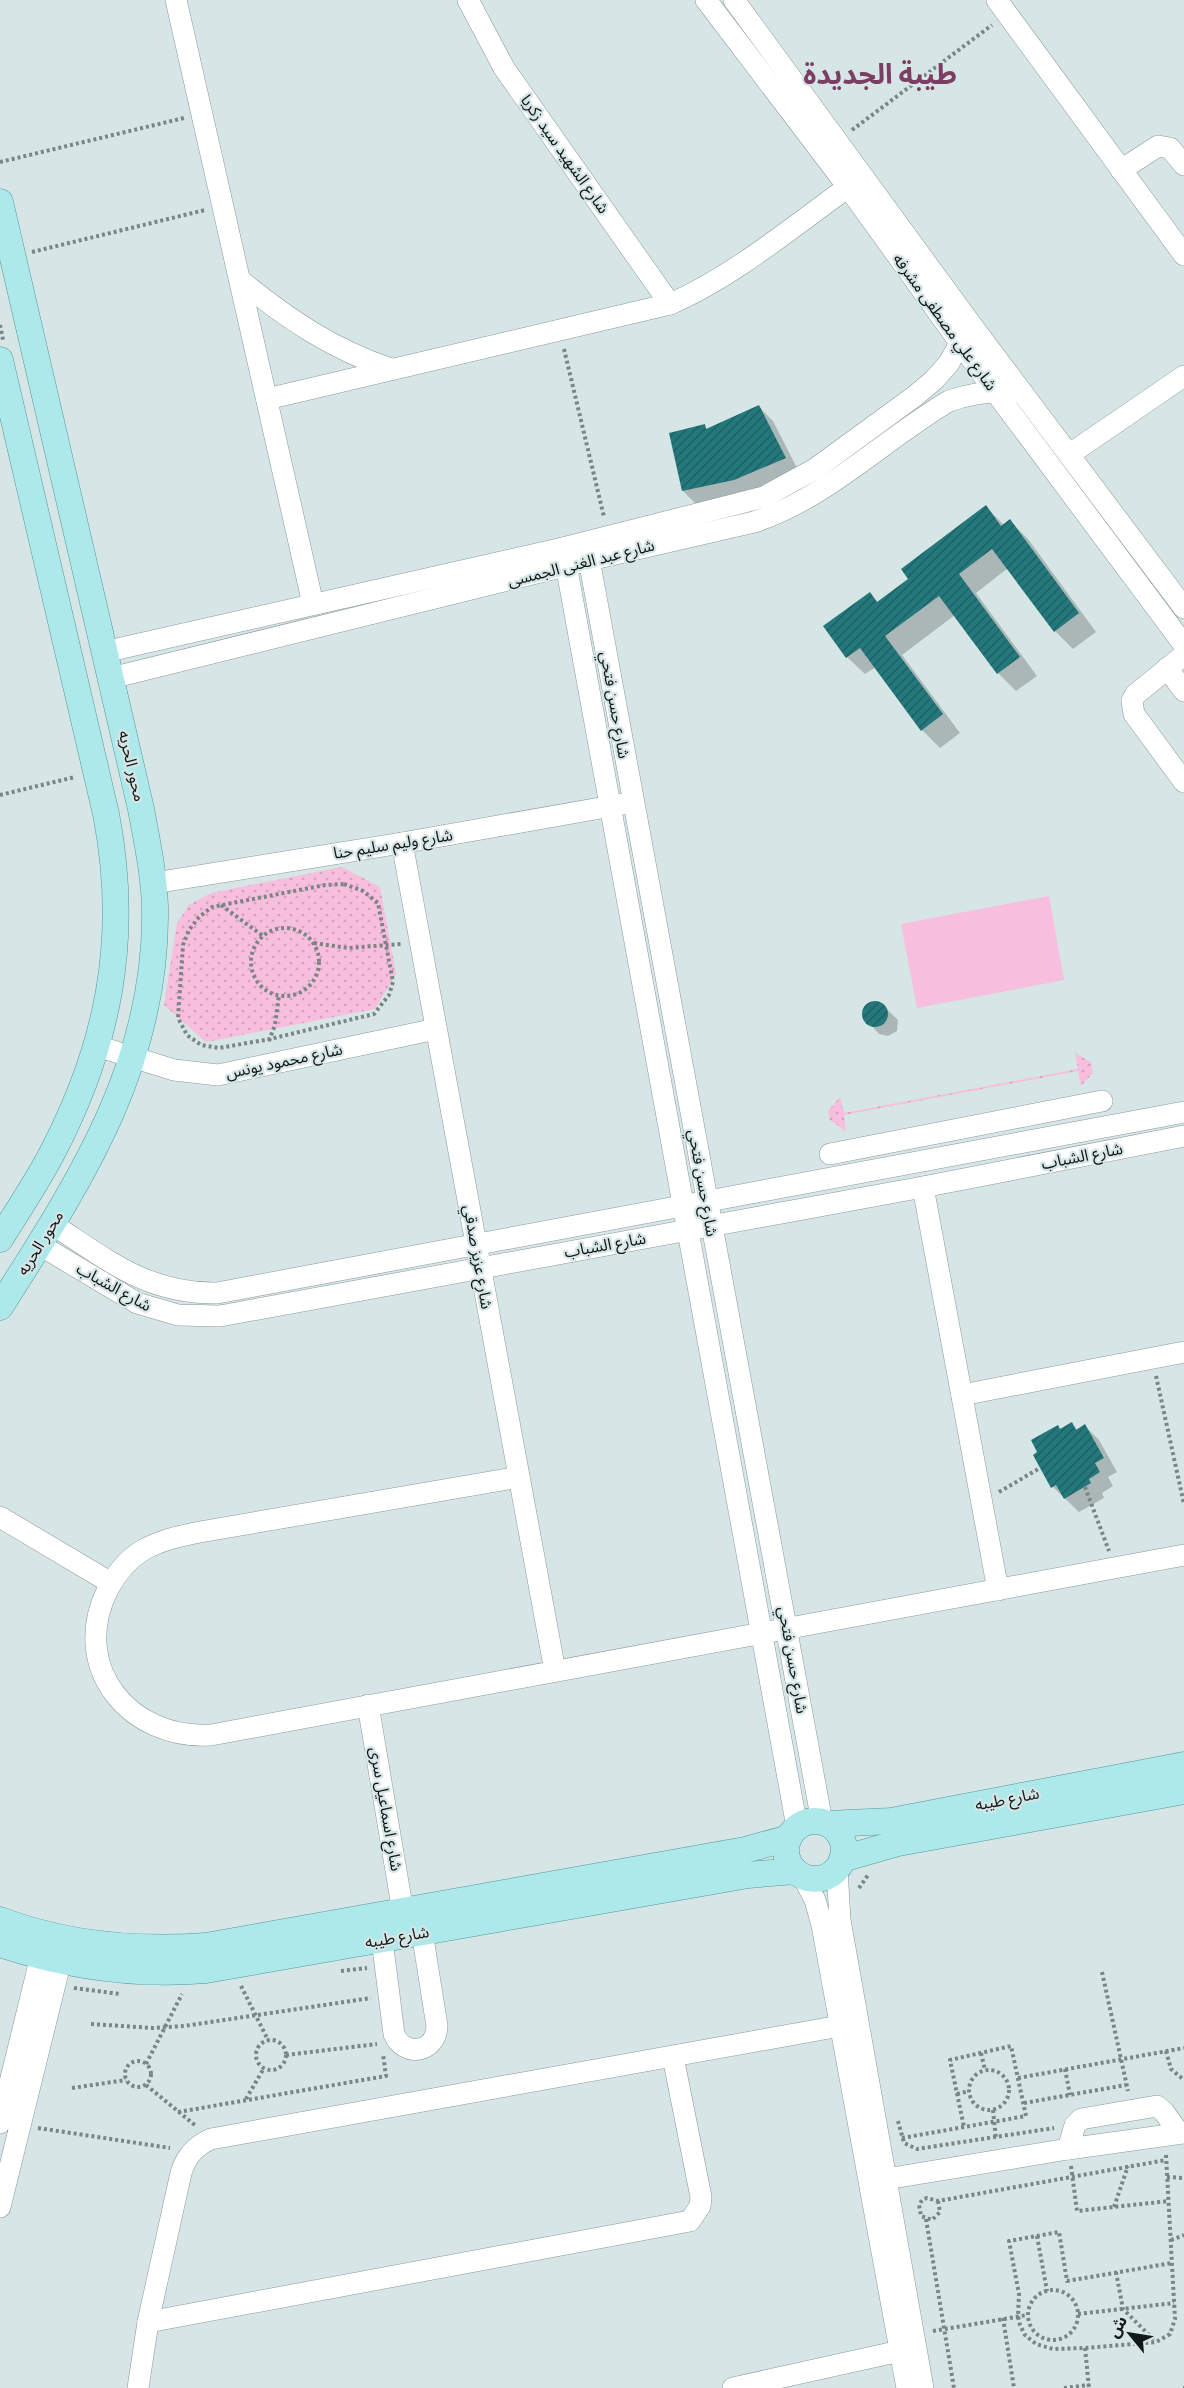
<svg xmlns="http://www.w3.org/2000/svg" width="1184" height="2388" viewBox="0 0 1184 2388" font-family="'Fira Sans Condensed','Noto Sans Arabic',sans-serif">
	<defs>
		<pattern id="grass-dots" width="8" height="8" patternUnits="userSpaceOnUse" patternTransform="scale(1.5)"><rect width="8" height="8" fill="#f7bedd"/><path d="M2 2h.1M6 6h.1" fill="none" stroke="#d3a3bd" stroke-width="1.8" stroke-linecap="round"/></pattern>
		<pattern id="building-hatch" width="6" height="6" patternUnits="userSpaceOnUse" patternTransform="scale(1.5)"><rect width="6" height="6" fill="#24787b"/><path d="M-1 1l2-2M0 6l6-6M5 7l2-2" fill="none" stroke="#1e6164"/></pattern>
	</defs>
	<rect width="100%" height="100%" fill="#d6e5e5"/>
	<g fill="url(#grass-dots)">
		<path d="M342 867 380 887 396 974 375 1009 206 1042 164 1005 177 923 189 905 211 893Z"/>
		<path d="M1075 1053 1091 1062 1093 1073 1081 1086 1078 1071 844 1115 846 1131 830 1120 828 1111 840 1097 844 1113 1078 1069Z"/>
	</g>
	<path fill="#f7bedd" d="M1049 896 1064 980 917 1008 901 924Z"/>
	<g fill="#0003">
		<path d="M759 407 773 421 799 472 749 493 697 505 683 491 704 426 708 430Z"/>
		<path d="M986 507 1004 525 1010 521 1028 539 1096 632 1073 649 1055 631 1008 568 976 593 1037 676 1016 691 998 673 955 615 902 655 960 733 940 748 922 730 876 667 865 674 847 657 870 594 879 603 911 579Z"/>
		<path d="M871 1002 881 1004 898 1020 897 1031 888 1036 879 1034 863 1016 864 1007Z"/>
		<path d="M1072 1424 1078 1430 1085 1426 1099 1440 1117 1472 1108 1477 1113 1486 1102 1493 1104 1498 1079 1512 1053 1487 1035 1455 1058 1427 1061 1430Z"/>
	</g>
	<g fill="url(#building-hatch)">
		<path d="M759 405 786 458 734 480 682 491 669 433 705 424 706 429Z"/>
		<path d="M986 505 1001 526 1010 519 1079 613 1054 632 992 549 959 574 1020 657 997 674 939 596 885 636 943 714 921 731 860 648 846 658 823 626 870 592 877 602 908 579 901 569Z"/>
		<circle cx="875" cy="1014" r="13"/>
		<path d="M1072 1422 1076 1430 1085 1424 1104 1458 1095 1463 1100 1472 1089 1479 1091 1483 1064 1499 1056 1485 1051 1488 1033 1455 1037 1452 1031 1440 1058 1425 1060 1429Z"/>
	</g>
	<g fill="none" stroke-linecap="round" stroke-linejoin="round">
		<g stroke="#8b9999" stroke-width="22">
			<g id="minor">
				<path d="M176 0 313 604"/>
				<path d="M468 0 504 68 670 304"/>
				<path d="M706 0 848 187 994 390 1184 645"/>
				<path d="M734 0 967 319 1184 608"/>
				<path d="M997 0 1184 255"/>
				<path d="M1121 170 1158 146 1170 148 1184 165"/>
				<path d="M241 281C289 320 332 349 391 369"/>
				<path d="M267 399 670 304C731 278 794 226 848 187"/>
				<path d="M1070 454 1184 376"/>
				<path d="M586 543 822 1822"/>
				<path d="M563 548 797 1827"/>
				<path d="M104 652 563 548 764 497 815 469 915 396 934 380 949 363 960 343 967 319"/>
				<path d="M1184 655 1135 695 1132 701 1134 714 1184 782"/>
				<path d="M1167 668 1184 691"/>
				<path d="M111 678 589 560 754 522C827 498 883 440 949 401 974 392 996 390 1022 392"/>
				<path d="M402 843 555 1671"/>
				<path d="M154 883 402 843 623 804"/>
				<path d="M97 1046 174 1070 218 1075 436 1029"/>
				<path d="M830 1154 1102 1101"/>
				<path d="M923 1187 998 1590"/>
				<path d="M52 1224C108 1260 147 1294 217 1293L1184 1112"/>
				<path d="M40 1245 137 1303 178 1315 220 1316 923 1187 1184 1136"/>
				<path d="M962 1395 1184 1352"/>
				<path d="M519 1477 200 1532C180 1536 161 1540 143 1550 127 1560 115 1575 107 1591 70 1668 130 1740 211 1735L1184 1555"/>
				<path d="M0 1517 111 1583"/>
				<path d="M368 1705 403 1912"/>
				<path d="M837 1869 840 1920 923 2388"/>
				<path d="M803 1877 815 1900 822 1925 907 2388"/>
				<path d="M382 1940 394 2034C404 2058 436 2053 437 2026L422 1932"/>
				<path d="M0 2123 41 1956"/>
				<path d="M1068 2149 1075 2125 1081 2119 1157 2106 1164 2112 1179 2133"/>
				<path d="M886 2179 1068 2149 1184 2133"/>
				<path d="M0 2207 61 1960"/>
				<path d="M148 2322 690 2221 700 2206 701 2197 673 2057"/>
				<path d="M138 2388 148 2322 181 2173C186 2156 195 2146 211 2139L840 2026"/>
				<path d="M733 2388 900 2351"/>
			</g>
		</g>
		<g stroke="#549698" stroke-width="27">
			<g id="major">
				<path d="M0 202 141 809C147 841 154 874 155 907 158 1063 80 1181 0 1307"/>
				<path d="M0 360 106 814C130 938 109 1046 50 1157 35 1185 17 1212 0 1239"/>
				<circle cx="815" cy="1850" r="29"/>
				<path d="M828 1824 891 1821 1184 1765"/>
				<path d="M842 1859 898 1843 1184 1791"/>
				<path d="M0 1920C66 1945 136 1951 206 1946L745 1850 789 1838"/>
				<path d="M0 1944C67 1966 136 1976 206 1970L748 1875 795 1871"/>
			</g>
		</g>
		<g stroke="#7b8585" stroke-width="4" stroke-dasharray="3 3" stroke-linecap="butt">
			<path d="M852 130 992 25"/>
			<path d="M0 162 184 118"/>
			<path d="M32 252 205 210"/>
			<path d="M0 325 3 340"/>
			<path d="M564 349 604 517"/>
			<path d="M0 795 75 777"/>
			<path d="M344 884 363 891 378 903 393 982 389 995 374 1014 270 1039 219 1048 201 1045 187 1035 178 1018 183 945 189 930 199 917 212 907 325 885Z"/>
			<path d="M221 905 263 936"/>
			<circle cx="285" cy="962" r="34"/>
			<path d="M314 943 348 948 402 944"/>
			<path d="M269 1041 275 1025 279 995"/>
			<path d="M1156 1376 1184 1504"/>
			<path d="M1085 1487 1109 1551"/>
			<path d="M999 1492 1040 1468"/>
			<path d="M859 1888 868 1875"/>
			<path d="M341 1971 367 1968"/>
			<path d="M1102 1972 1128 2091"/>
			<path d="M241 1986 268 2040"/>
			<path d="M74 1988 120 1994"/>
			<path d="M91 2024 153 2028 184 2026 371 1998"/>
			<circle cx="271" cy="2055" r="15"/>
			<path d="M1166 2051 1171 2069 1184 2080"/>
			<path d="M981 2053 985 2070"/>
			<path d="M286 2055 377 2044"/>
			<circle cx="138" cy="2074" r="13"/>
			<path d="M146 2064 182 1994"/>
			<path d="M1065 2069 1070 2095"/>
			<circle cx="989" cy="2090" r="20"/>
			<path d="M1018 2078 1184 2048"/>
			<path d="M146 2085 196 2126"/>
			<path d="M72 2088 126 2080"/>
			<path d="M957 2094 969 2091"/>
			<path d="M246 2099 264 2068"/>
			<path d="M1024 2103 1126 2085"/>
			<path d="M993 2110 996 2139"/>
			<path d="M178 2112 386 2076 383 2054"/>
			<path d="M898 2121 904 2143 917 2149 1054 2128"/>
			<path d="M38 2128 170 2148"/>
			<path d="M902 2138 1026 2116 1011 2046 950 2060 964 2127"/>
			<path d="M1166 2155 1175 2319 1170 2334 1156 2342 1085 2348 1053 2349 1036 2344 1025 2335 1020 2325 1018 2316 1019 2294 1009 2241 1059 2232 1067 2281 1172 2263"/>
			<path d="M1071 2166 1077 2211 1169 2201"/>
			<path d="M1167 2177 1184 2178"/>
			<path d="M938 2201 940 2212 932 2220 921 2216 919 2205 922 2200 927 2198 938 2201 1166 2160"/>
			<path d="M1114 2207 1128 2166"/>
			<path d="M926 2219 954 2388"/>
			<path d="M1037 2236 1047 2291"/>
			<path d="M1171 2240 1184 2235"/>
			<path d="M1116 2272 1123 2309 1155 2341"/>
			<circle cx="1053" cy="2315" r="25"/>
			<path d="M1078 2314 1174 2303"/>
			<path d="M1003 2318 1014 2388"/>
			<path d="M933 2331 1027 2315"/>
			<path d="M1085 2348 1089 2388"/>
			<path d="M1064 2388 1089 2385"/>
			<path d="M1183 2388H1184"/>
		</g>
		<use href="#minor" stroke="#fff" stroke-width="21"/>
		<use href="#major" stroke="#ade9eb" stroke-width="26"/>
	</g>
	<g text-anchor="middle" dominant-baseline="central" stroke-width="4.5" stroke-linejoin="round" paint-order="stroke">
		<g font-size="16" fill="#121717" stroke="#d6e5e5">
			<text transform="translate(565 154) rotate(55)">شارع الشهيد سيد زكريا</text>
			<text transform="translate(945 322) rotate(54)">شارع علي مصطفى مشرفه</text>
			<text transform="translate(581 563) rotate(-14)">شارع عبد الغنى الجمسى</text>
			<text transform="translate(615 705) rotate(80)">شارع حسن فتحي</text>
			<text transform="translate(132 766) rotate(77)">محور الحريه</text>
			<text transform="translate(393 844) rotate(-9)">شارع وليم سليم حنا</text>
			<text transform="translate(284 1061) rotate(-12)">شارع محمود يونس</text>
			<text transform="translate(1082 1156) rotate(-11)">شارع الشباب</text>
			<text transform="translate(703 1183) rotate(80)">شارع حسن فتحي</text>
			<text transform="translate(40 1243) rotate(-58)">محور الحريه</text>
			<text transform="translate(605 1245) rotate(-10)">شارع الشباب</text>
			<text transform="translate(478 1257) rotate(80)">شارع عزيز صدقي</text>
			<text transform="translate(114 1287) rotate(29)">شارع الشباب</text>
			<text transform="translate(793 1660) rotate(80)">شارع حسن فتحي</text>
			<text transform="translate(1007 1799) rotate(-11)">شارع طيبه</text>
			<text transform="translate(386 1809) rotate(80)">شارع اسماعيل سرى</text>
			<text transform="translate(397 1937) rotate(-10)">شارع طيبه</text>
		</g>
		<g font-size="28" font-weight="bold" fill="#7c3d63" stroke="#d6e5e5">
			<text x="880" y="74">طيبة الجديدة</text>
		</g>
	</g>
	<g transform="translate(1130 2334) rotate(300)" stroke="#d6e5e5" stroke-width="4.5" paint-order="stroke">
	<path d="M0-4.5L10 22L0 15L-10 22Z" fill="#121717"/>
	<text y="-9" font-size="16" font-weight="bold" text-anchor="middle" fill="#121717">ش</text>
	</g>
</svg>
